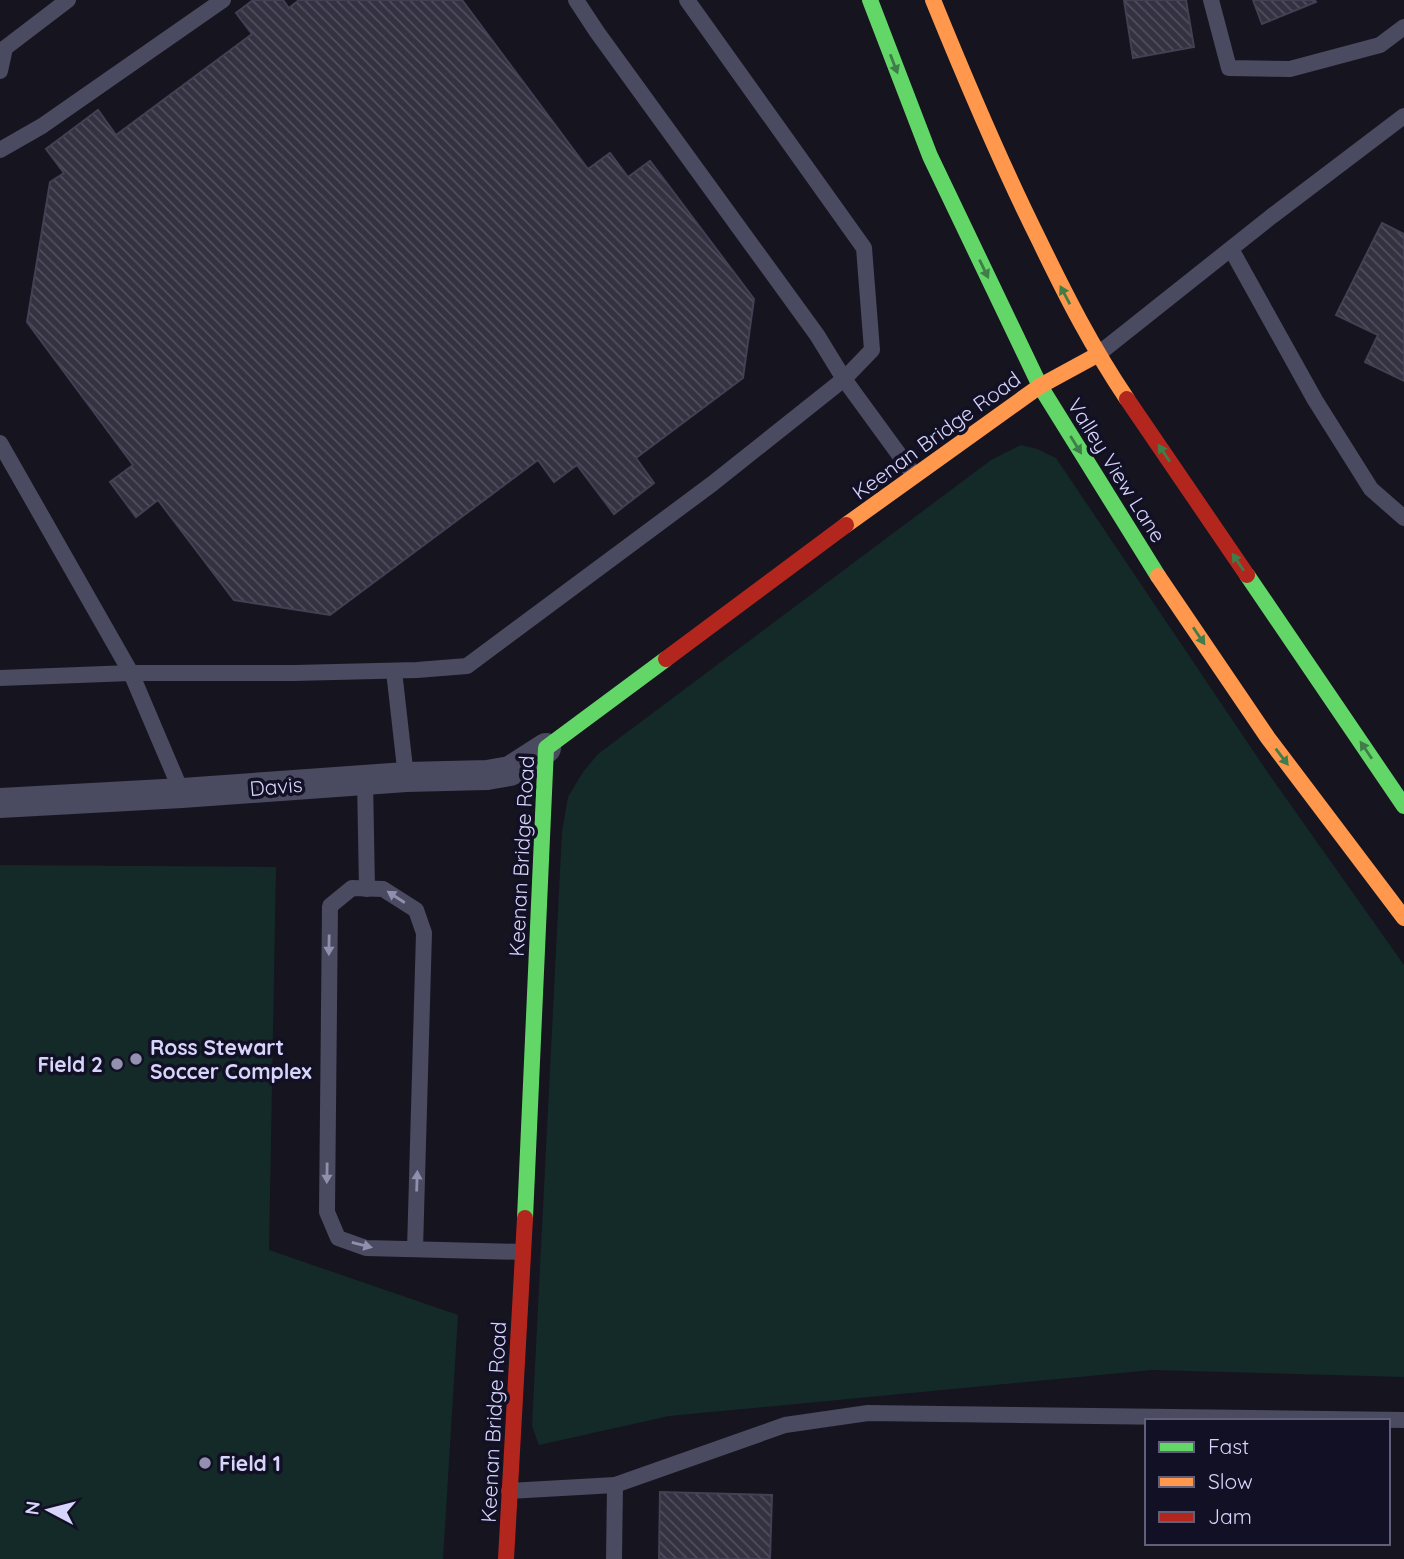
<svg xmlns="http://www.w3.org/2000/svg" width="1404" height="1559" viewBox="0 0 1404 1559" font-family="Quicksand,sans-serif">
	<defs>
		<pattern id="building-back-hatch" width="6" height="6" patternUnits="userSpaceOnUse" patternTransform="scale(1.75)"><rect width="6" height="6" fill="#343241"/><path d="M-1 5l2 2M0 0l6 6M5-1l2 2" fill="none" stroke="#514f5d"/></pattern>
	</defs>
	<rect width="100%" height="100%" fill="#16141f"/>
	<g fill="#132a29">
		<path d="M1021 445 1037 449 1056 458 1266 770 1404 965V1377L1152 1370 669 1416 539 1445 532 1426 562 832 568 797 583 772 598 754 991 460Z"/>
		<path d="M0 865 276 867 269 1250 458 1315 443 1559H0Z"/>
	</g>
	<g fill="url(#building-back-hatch)" stroke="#424052" stroke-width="2">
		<path d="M253 0H283L289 8 299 0H462L588 169 610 153 628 177 650 161 754 299 743 378 636 458 654 483 614 514 577 465 554 482 538 460 330 615 234 600 158 500 136 517 110 482 133 465 27 322 50 182 64 173 46 149 98 110 116 135 252 34 236 13Z"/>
		<path d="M1124 0H1186L1194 47 1133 58Z"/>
		<path d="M1253 0H1315L1316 2 1262 24Z"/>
		<path d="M1382 223 1404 234V381L1365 362 1378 335 1336 315Z"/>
		<path d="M660 1492 772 1495 770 1559H659Z"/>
	</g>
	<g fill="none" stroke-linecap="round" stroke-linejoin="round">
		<g stroke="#4a4a60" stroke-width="16">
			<path d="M576 0 597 32 817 335 844 379 914 475"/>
			<path d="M1211 0 1229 68 1290 69 1380 45 1404 27"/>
			<path d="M0 71 5 48 68 0"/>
			<path d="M0 150 42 126 223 0"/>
			<path d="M1231 249 1315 400 1371 489 1404 518"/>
			<path d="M1097 355 1272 216 1404 116"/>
			<path d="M0 443 131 673H294L417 670 467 666 712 484 844 379 872 350 864 248 687 0"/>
			<path d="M394 671 406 777"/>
			<path d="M0 678 131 673 182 793"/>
			<path d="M365 779 367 889"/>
			<path d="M415 1249 424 933 416 910 383 889 352 888 330 906 327 1212 338 1238 366 1248 523 1252"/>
			<path d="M509 1491 615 1485"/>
			<path d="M614 1559 615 1485 785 1425 868 1413 1404 1420"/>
		</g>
		<path stroke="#4a4a60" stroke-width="30" d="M0 803 182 793 406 777 487 775 510 771 546 748"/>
		<g stroke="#63d668" stroke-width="16">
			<path d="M870 0 930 156 1040 386 1158 576"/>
			<path d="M1247 575 1404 806"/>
			<path d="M525 1218 546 748 666 659"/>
		</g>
		<g stroke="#ff974d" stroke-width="16">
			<path d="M933 0C966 81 1000 162 1039 240 1066 296 1092 347 1127 399"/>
			<path d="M846 525 1040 386 1097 355"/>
			<path d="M1158 576 1268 738 1404 918"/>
		</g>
		<g stroke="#b3261e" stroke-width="16">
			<path d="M1127 399 1247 575"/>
			<path d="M666 659 846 525"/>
			<path d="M506 1559 525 1218"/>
		</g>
	</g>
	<defs><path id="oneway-solid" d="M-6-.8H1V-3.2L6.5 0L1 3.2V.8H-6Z" transform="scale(1.75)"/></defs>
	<g fill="#3f7d49">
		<use href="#oneway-solid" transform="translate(894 64) rotate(69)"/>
		<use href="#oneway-solid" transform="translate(984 269) rotate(64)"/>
		<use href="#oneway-solid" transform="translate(1065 295) rotate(-118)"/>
		<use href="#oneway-solid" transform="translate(1076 445) rotate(58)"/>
		<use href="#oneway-solid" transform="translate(1164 453) rotate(-124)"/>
		<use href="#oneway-solid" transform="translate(1238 562) rotate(-124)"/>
		<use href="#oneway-solid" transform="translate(1199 636) rotate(56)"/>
		<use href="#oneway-solid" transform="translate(1366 750) rotate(-124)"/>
		<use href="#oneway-solid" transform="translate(1282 757) rotate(53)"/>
	</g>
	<g fill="#9090ae">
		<use href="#oneway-solid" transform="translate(396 897) rotate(-147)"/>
		<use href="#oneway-solid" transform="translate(329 945) rotate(91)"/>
		<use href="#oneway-solid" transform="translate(327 1173) rotate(91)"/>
		<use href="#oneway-solid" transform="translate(417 1181) rotate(-88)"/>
		<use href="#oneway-solid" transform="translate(362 1245) rotate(14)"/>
	</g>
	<g fill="#9391af" stroke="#121024" stroke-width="2.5">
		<circle cx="136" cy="1059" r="7"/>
		<circle cx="117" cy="1064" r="7"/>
		<circle cx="205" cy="1463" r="7"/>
	</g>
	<g text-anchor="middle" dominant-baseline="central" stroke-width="7" stroke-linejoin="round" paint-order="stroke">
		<g font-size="21" fill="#d7d5fc" stroke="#121024">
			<text transform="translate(936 435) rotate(-36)">Keenan Bridge Road</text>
			<text transform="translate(1117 470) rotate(58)">Valley View Lane</text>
			<text transform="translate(276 786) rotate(-5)">Davis</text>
			<text transform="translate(521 856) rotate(-87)">Keenan Bridge Road</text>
			<text transform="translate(493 1422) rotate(-87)">Keenan Bridge Road</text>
		</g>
		<g font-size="21" font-weight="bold" fill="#d7d5fc" stroke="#121024" text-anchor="start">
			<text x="150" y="1047">Ross Stewart<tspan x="150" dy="24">Soccer Complex</tspan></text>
			<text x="103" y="1064" text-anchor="end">Field 2</text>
			<text x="219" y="1463">Field 1</text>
		</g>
	</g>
	<rect x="1145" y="1419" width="245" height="126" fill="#121024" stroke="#615f7a" stroke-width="2"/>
	<rect x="1159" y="1442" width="35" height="10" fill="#63d668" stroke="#615f7a" stroke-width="2"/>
	<text x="1208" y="1454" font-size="21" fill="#d7d5fc">Fast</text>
	<rect x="1159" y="1477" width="35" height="10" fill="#ff974d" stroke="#615f7a" stroke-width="2"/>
	<text x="1208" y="1489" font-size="21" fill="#d7d5fc">Slow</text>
	<rect x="1159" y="1512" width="35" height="10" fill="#b3261e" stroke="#615f7a" stroke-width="2"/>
	<text x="1208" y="1524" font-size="21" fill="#d7d5fc">Jam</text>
	<g transform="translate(49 1510) rotate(277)" stroke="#121024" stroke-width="5" paint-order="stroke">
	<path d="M0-5L12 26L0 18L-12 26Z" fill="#d7d5fc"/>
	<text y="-10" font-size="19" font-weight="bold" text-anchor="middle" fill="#d7d5fc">N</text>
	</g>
</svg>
